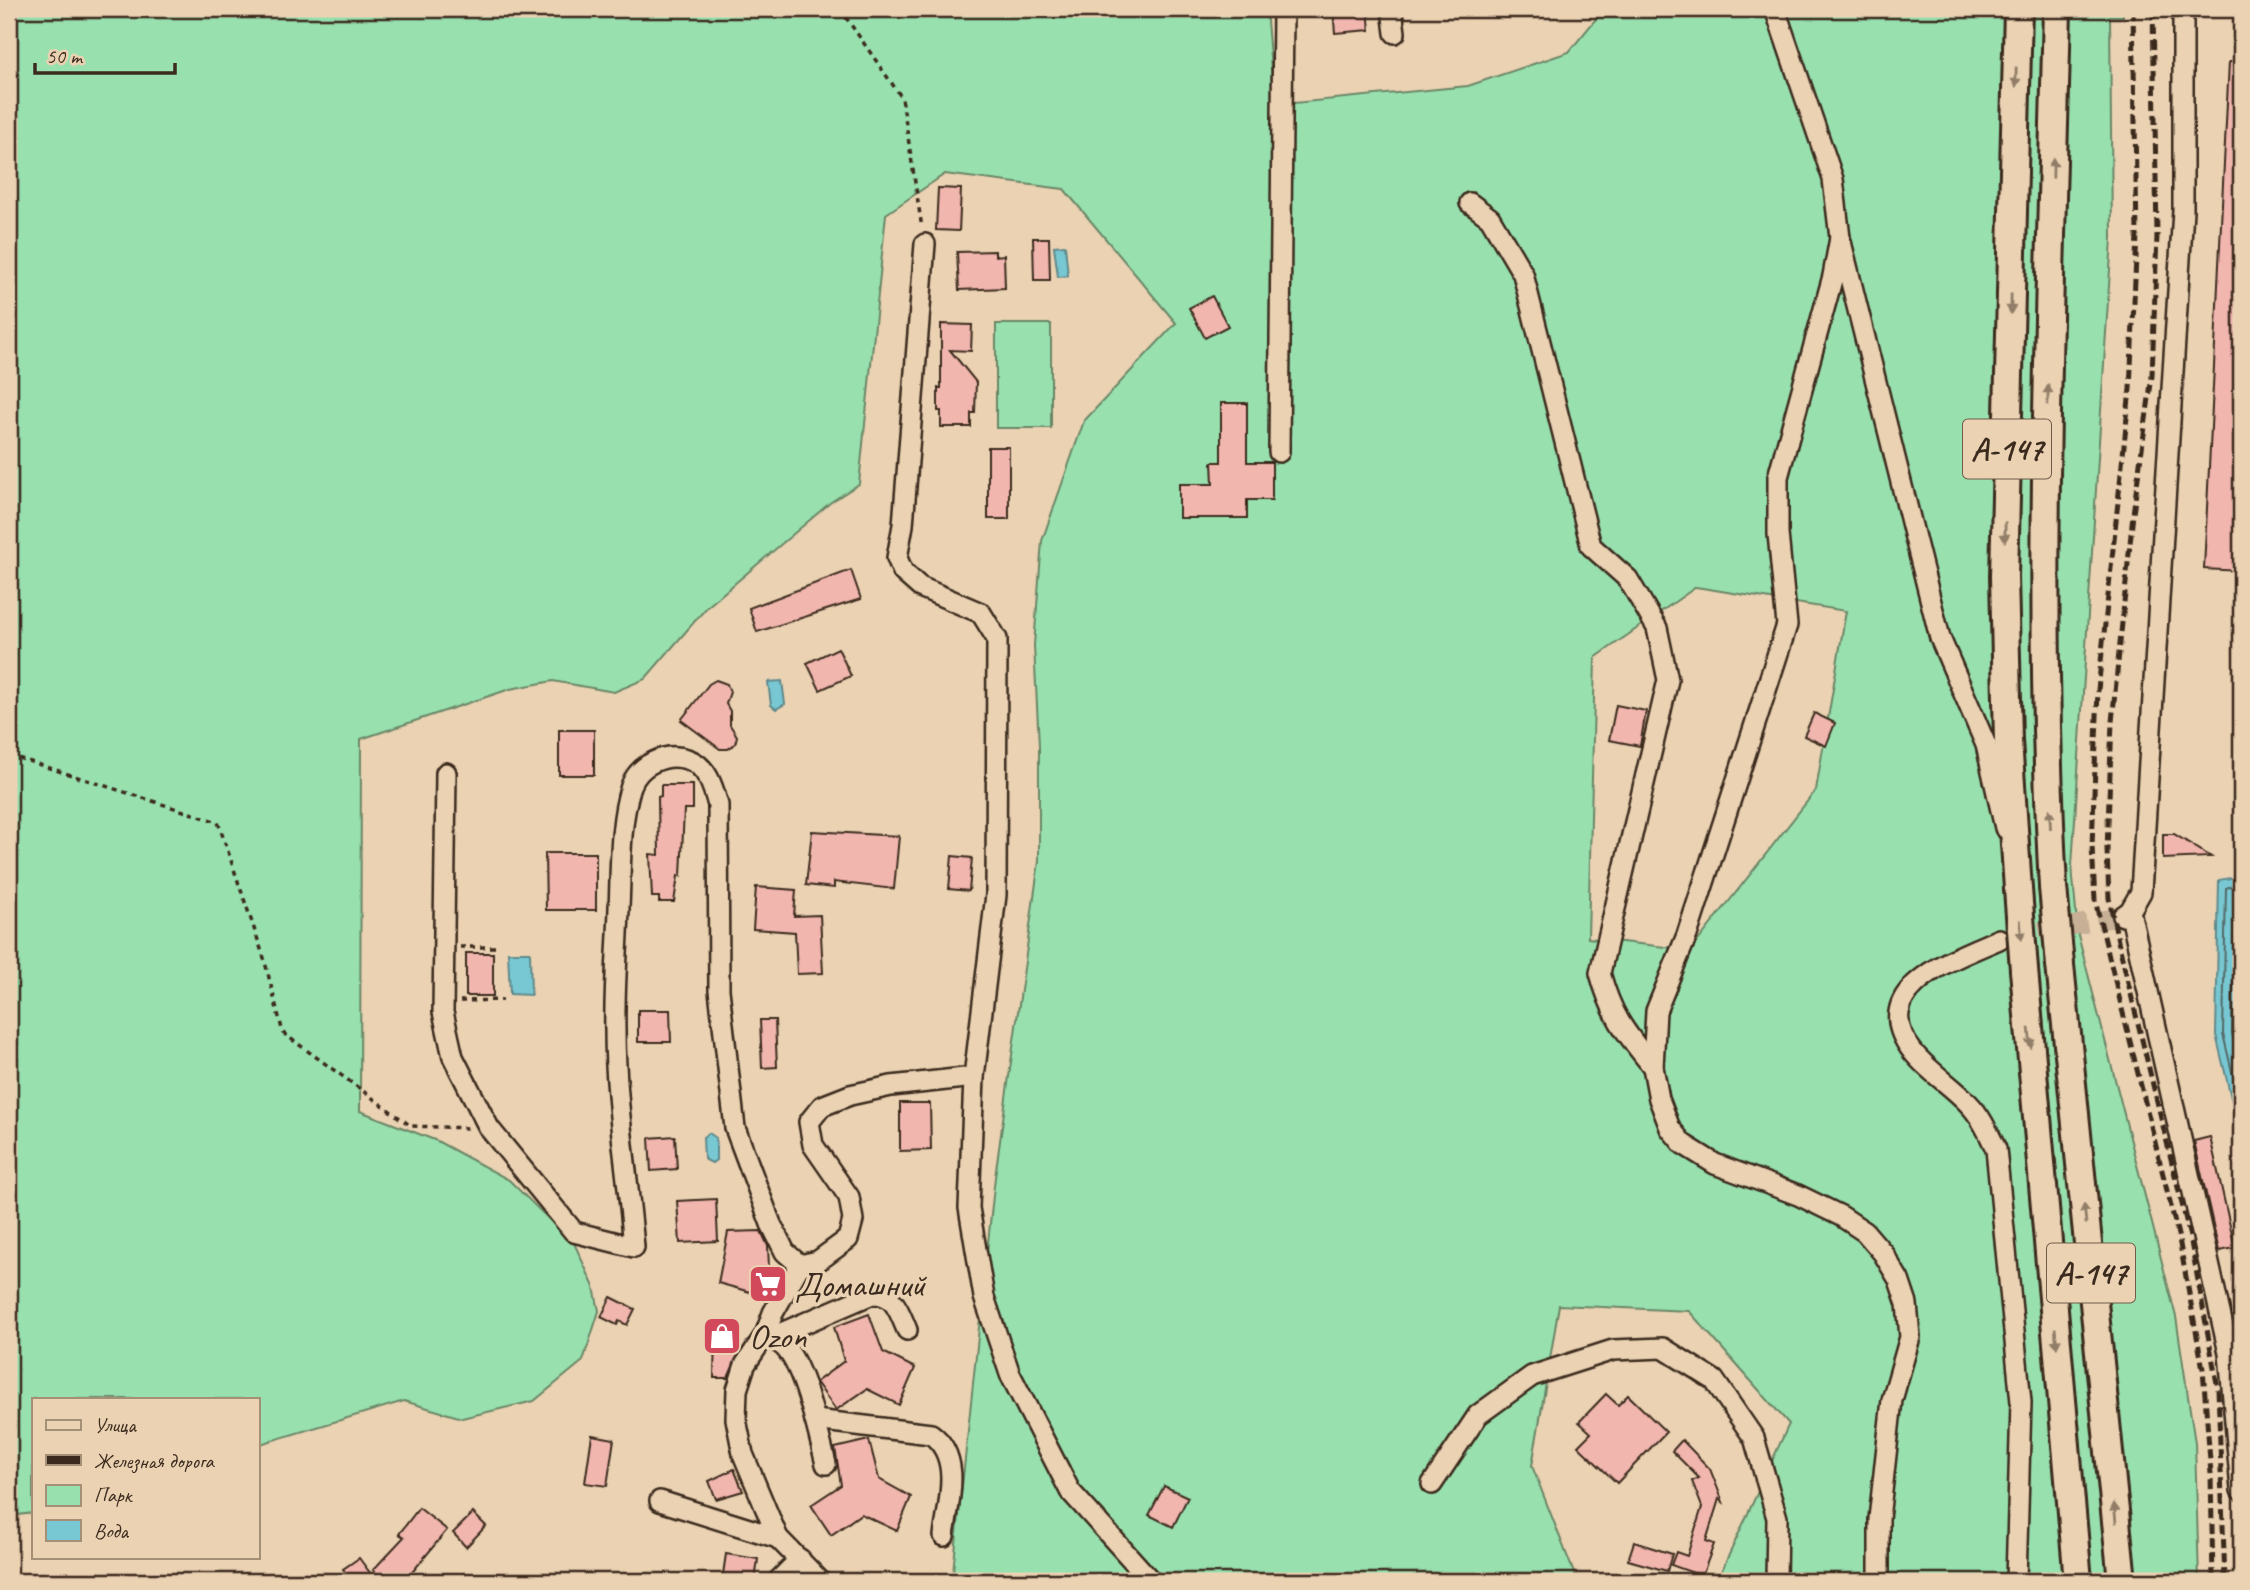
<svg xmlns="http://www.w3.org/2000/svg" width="2250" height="1590" viewBox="0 0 2250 1590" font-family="Caveat,sans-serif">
	<rect width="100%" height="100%" fill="#ead2b3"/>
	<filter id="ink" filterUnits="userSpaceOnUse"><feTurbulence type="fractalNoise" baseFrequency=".0143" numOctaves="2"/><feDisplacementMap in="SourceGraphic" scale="14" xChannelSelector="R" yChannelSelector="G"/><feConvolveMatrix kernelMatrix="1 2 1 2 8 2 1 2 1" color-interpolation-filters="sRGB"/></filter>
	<g filter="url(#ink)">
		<g fill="#98e1af" stroke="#6a8666" stroke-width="2" fill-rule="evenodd">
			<path d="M9 9H1266L1274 105 1468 86 1569 52 1604 9H2123V16H2110L2112 238 2072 866 2078 935 2176 1317 2195 1443 2199 1581H1717L1789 1424 1689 1311 1559 1305 1532 1466 1577 1581H952L995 1177 1039 861V746L1034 645 1042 541 1084 421 1176 323 1064 189 945 174 886 214 859 484 831 502 707 607 645 679 614 692 553 681 510 689 361 739 360 1111 437 1141 509 1180 575 1245 594 1287 599 1311 583 1361 534 1401 462 1418 404 1401 257 1445V1399H33V1513L9 1516ZM1696 587 1846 611 1816 790 1691 950 1588 938 1595 658Z"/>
			<rect x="996" y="324" width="55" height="104"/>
		</g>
		<g fill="#78c8d3" stroke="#60898b" stroke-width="2">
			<path d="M1065 245 1068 276 1058 277 1054 246Z"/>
			<path d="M782 681 785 704 776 709 771 705 768 682Z"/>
			<path d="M2241 876V1139L2216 1035 2219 880Z"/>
			<path d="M508 952H530L531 995 510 994Z"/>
			<path d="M709 1133 716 1138V1160L712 1163 704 1159 703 1137Z"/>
		</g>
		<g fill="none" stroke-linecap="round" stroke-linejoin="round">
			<g stroke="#536966" stroke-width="2">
				<path d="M2241 883 2226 888 2223 1034 2241 1109"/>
				<path d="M2241 892 2235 896 2232 1033 2241 1071"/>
			</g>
		</g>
		<g fill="#f1b6ae" stroke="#3b2a1e" stroke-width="2">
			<path d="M1333 9H1368L1370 30 1335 33Z"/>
			<path d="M2229 62H2241V571L2204 569Z"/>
			<path d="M938 188 961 189 959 231 936 230Z"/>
			<path d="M1033 238H1049L1050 280H1034Z"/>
			<path d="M995 251V256L1004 255 1005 288 959 290 957 252Z"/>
			<path d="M1212 296 1228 326 1205 338 1189 308Z"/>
			<path d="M941 324 972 325 971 351 950 350 976 382 975 413H971V427H941V411H938V388H941Z"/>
			<path d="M1221 403H1247V462H1272V500H1247V518H1179V484H1213L1212 462H1221Z"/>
			<rect x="988" y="447" width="21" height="72"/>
			<path d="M851 570 861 599 757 632 749 608Z"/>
			<path d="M838 648 851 676 820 690 807 663Z"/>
			<path d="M716 680 727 684 730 692 726 704 730 711V725L737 736 735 744 728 749H720L681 720 709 684Z"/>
			<path d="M1616 705 1646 711 1640 746 1609 740Z"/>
			<path d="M1814 713 1835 723 1826 746 1804 736Z"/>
			<rect x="559" y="730" width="35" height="45"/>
			<path d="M661 785H693V809H684L681 876H678L674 902H659V897H652L650 854 659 855 658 797 661 796Z"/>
			<path d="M812 831 899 836 894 889 834 882V888L806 885Z"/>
			<path d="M2163 834H2174L2211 857 2163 859Z"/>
			<path d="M545 853H596V910H546Z"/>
			<path d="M952 856 972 858 969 891 949 889Z"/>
			<path d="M756 887 796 890 794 916 820 915 823 973 797 974 795 932 753 929Z"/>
			<rect x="466" y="953" width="27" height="43"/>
			<path d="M638 1010H670L671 1042H638Z"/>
			<path d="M760 1020H775L777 1067 762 1068Z"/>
			<path d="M900 1103H930L931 1150 900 1151Z"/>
			<path d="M675 1136 677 1169 651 1171 649 1138Z"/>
			<path d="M2210 1137 2235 1248 2219 1251 2194 1141Z"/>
			<path d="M716 1199 718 1241 680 1243 677 1201Z"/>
			<path d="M761 1231 768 1246 769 1267 782 1271 768 1297 718 1283 728 1232Z"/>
			<path d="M611 1297 635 1309 627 1325 619 1321 617 1325 601 1317Z"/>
			<path d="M869 1314 883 1352 915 1368 899 1405 867 1389 836 1410 816 1382 844 1361 834 1327Z"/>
			<path d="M715 1333H740V1351L728 1378H714Z"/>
			<path d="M1606 1394 1618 1405 1628 1395 1666 1432 1617 1483 1578 1446 1591 1433 1579 1422Z"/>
			<path d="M592 1435 614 1439 607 1486 585 1483Z"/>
			<path d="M869 1440 879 1479 911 1497 897 1531 861 1514 831 1535 811 1505 841 1485 835 1448Z"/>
			<path d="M1682 1440 1710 1469 1723 1502 1719 1499 1706 1541 1714 1544 1702 1576 1671 1565 1676 1552 1687 1556 1702 1507 1692 1481 1699 1478 1672 1451Z"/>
			<path d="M734 1469 743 1491 716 1499 709 1481Z"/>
			<path d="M1164 1486 1188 1497 1173 1527 1149 1515Z"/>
			<path d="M419 1508 447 1530 405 1581H385L373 1570 404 1537 399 1534Z"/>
			<path d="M473 1513 486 1526 466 1547 453 1533Z"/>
			<path d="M1634 1542 1672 1554 1667 1571 1628 1560Z"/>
			<path d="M726 1554 758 1559 755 1581H722Z"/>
			<path d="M359 1558 376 1581H352L343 1569Z"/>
		</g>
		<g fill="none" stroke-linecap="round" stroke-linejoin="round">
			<path stroke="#c7b095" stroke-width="19" stroke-dasharray="19 10" stroke-linecap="butt" d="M2011 937 2123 916"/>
			<g stroke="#3b2a1e" stroke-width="24">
				<g id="minor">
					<path d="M1392 9 1395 33"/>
					<path d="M1775 9 1833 179 1840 238 1940 638 1986 745 2005 828"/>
					<path d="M1470 203 1490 218 1523 274 1591 546 1628 579 1657 628 1668 680 1600 973C1612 1017 1625 1032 1653 1067"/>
					<path d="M1840 238 1833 276 1778 477V534L1787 625 1687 935 1656 1011 1653 1067 1659 1099 1670 1128 1683 1144 1715 1164 1798 1195 1841 1216 1865 1232 1883 1253 1899 1280 1907 1304 1910 1337 1892 1400 1879 1519V1581"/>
					<path d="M925 244 903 525 897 558 903 572 920 587 981 613 997 639 996 895 974 1077 969 1208 984 1297 1010 1374 1070 1491 1151 1581"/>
					<path d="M1279 452 1283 9"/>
					<path d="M446 773 443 1012 453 1057 489 1128 574 1232 634 1247C628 1176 615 1100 615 1030 614 989 618 948 619 908 621 869 619 823 631 786 639 764 666 752 687 759 707 765 713 787 718 805L719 990 735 1128 771 1224 785 1252 800 1265 773 1313 765 1335 745 1365 737 1390 736 1419 743 1454 778 1538 820 1581"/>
					<path d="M2130 911 2229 1353 2241 1490"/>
					<path d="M2123 916 2130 911 2141 892 2183 210V9"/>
					<path d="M1999 939C1956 958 1863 989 1913 1052 1928 1071 1951 1085 1968 1103 1981 1116 1988 1132 1996 1149L2021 1402 2016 1581"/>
					<path d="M800 1265 818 1261 848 1239 853 1220 849 1197 813 1145 809 1122 822 1106 850 1095 891 1086 974 1077"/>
					<path d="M765 1335C773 1340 781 1342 787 1350 805 1371 819 1436 826 1464"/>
					<path d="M770 1338 872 1294C895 1293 899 1312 907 1330"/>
					<path d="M815 1420 931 1434C963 1457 948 1504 944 1536"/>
					<path d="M1432 1484 1478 1415 1532 1376 1613 1350 1663 1348 1714 1380 1754 1438 1777 1518 1776 1581"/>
					<path d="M660 1501 778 1538"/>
					<path d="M778 1581 800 1559"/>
				</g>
			</g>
			<g stroke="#3b2a1e" stroke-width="32">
				<g id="highway">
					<path d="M2018 9 2004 577 2008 740 2018 889"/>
					<path d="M2053 887C2037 594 2050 301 2057 9"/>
					<path d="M2060 965 2122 1581"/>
					<path d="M2024 970 2078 1581"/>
				</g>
			</g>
			<g stroke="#3b2a1e" stroke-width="3.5" stroke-dasharray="5 5" stroke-linecap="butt">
				<path d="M840 9 902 98 922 228"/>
				<path d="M9 755 218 822 264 958 283 1033 411 1126 469 1128"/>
				<path d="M460 947H500"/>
				<path d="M460 1001 503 1000"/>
			</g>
			<use href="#minor" stroke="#ead2b3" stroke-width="19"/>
			<use href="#highway" stroke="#ead2b3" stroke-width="26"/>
			<g stroke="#3b2a1e" stroke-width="5" stroke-dasharray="10 5" stroke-linecap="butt">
				<path d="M2133 9 2137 235 2130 389 2098 690 2092 846 2095 900 2179 1239 2203 1369 2211 1474 2213 1581"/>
				<path d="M2153 9 2157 235 2152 376 2133 514 2112 722 2107 850 2109 898 2118 941 2190 1237 2218 1389 2225 1581"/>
			</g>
			<g stroke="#3b2a1e" stroke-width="32" stroke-linecap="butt">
				<g id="highway-bridge">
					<path d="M2053 887 2060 965"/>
					<path d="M2018 889 2024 970"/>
				</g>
			</g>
			<use href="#highway-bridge" stroke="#ead2b3" stroke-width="26"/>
		</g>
		<defs><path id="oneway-solid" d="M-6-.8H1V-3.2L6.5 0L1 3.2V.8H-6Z" transform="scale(1.75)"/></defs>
		<g fill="#927e68">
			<use href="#oneway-solid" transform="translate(2016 77) rotate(91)"/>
			<use href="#oneway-solid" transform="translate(2053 168) rotate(-89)"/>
			<use href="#oneway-solid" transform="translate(2011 304) rotate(91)"/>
			<use href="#oneway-solid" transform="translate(2048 395) rotate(-89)"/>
			<use href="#oneway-solid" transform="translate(2005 532) rotate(91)"/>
			<use href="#oneway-solid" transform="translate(2050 819) rotate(-93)"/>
			<use href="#oneway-solid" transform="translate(2021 930) rotate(86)"/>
			<use href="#oneway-solid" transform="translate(2030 1038) rotate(85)"/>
			<use href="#oneway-solid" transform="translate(2085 1214) rotate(-96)"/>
			<use href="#oneway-solid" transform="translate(2056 1338) rotate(85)"/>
			<use href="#oneway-solid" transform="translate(2115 1513) rotate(-96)"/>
		</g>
	</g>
	<defs>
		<g id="supermarket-square" transform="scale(2.0125)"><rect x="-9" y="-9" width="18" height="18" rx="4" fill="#d1495b" stroke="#ead2b3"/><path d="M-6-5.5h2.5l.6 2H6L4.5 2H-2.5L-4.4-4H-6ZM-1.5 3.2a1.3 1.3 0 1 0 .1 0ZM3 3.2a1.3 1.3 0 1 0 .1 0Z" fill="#fff"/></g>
		<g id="shop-square" transform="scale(2.0125)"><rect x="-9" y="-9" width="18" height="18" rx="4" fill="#d1495b" stroke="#ead2b3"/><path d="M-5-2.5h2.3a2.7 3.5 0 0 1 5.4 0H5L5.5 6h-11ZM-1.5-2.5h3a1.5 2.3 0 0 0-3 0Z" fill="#fff"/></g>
	</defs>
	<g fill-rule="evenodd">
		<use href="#supermarket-square" x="768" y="1284"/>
		<use href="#shop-square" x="722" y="1336"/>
	</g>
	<g text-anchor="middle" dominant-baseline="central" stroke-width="7" stroke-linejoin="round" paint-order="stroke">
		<g fill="#ead2b3" stroke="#705c4b" stroke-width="2">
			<rect x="1963" y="419.5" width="88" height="59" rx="5"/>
			<rect x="2047" y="1243.5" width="88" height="59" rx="5"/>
		</g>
		<g font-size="33" font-weight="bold" fill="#3b2a1e">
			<text x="2007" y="449">А-147</text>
			<text x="2091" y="1273">А-147</text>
		</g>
		<g font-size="35" fill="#3b2a1e" stroke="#ead2b3" text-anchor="start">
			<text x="795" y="1284">Домашний</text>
			<text x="749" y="1336">Ozon</text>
		</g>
	</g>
	<rect width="2250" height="1590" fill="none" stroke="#ead2b3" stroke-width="35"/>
	<rect x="18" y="18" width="2215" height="1555" fill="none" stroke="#3b2a1e" stroke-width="2.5" filter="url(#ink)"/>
	<rect x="32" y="1398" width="228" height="161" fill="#ead2b3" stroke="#a48f77" stroke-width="2"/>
	<rect x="46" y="1420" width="35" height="10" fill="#ead2b3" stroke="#a48f77" stroke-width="2"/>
	<text x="94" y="1432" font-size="21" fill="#3b2a1e">Улица</text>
	<rect x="46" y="1455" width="35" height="10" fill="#3b2a1e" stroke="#a48f77" stroke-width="2"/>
	<text x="94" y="1468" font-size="21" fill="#3b2a1e">Железная дорога</text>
	<rect x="46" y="1485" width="35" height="21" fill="#98e1af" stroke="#a48f77" stroke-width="2"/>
	<text x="94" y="1502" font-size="21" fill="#3b2a1e">Парк</text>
	<rect x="46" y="1520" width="35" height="21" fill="#78c8d3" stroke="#a48f77" stroke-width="2"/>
	<text x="94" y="1538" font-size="21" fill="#3b2a1e">Вода</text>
	<path d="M35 63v10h140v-10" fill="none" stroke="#3b2a1e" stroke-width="3.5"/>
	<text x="46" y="63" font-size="21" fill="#3b2a1e" stroke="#ead2b3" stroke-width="5" paint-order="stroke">50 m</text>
</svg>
